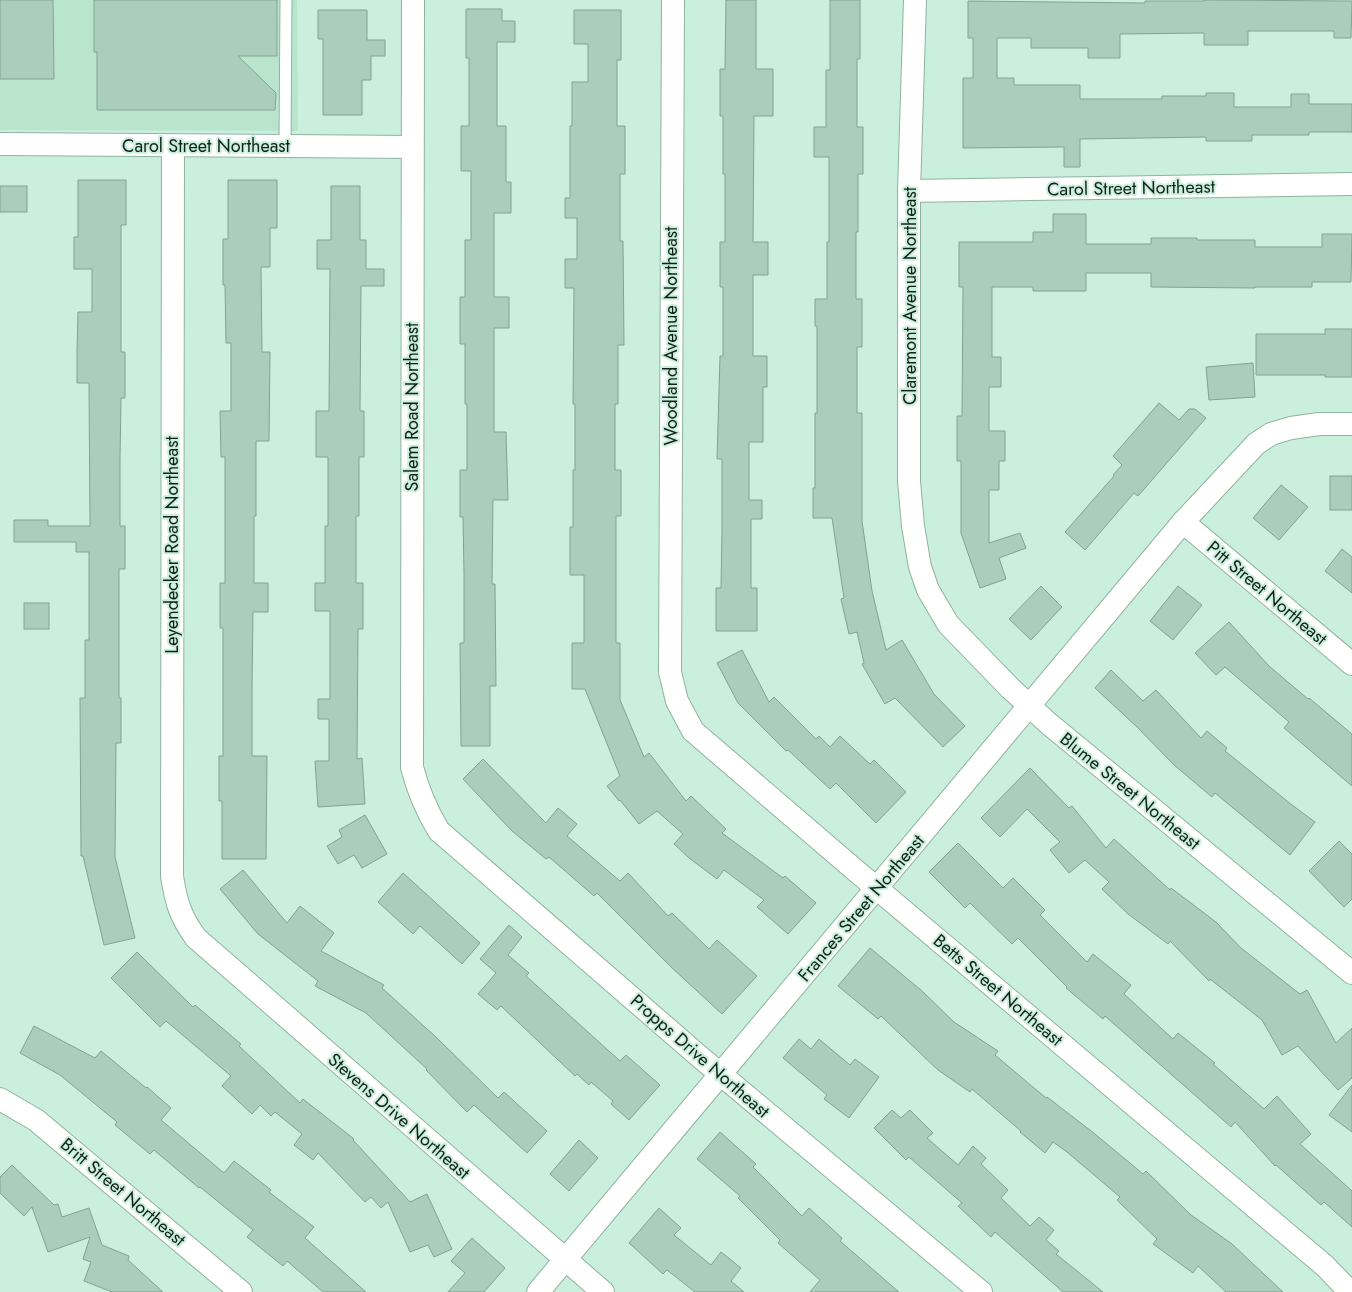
<svg xmlns="http://www.w3.org/2000/svg" width="1352" height="1292" viewBox="0 0 1352 1292" font-family="Jost,sans-serif">
	<rect width="100%" height="100%" fill="#caefdc"/>
	<path fill="#b9e5cd" d="M0 0H297L298 131 0 130Z"/>
	<g fill="#aacebb" stroke="#81a492">
		<path d="M0 0H53L54 79H0Z"/>
		<path d="M94 0H277V56H238L276 93 275 110H97V52H94Z"/>
		<path d="M726 0H756V69H773V116H754L753 242H768V275H753V356H767V387H763V442H749V500H762V519H751V588H757V631H716V588H721L722 528V459H717L720 356H723V287H720V242H725V174H723V116H720V69H725Z"/>
		<path d="M830 0H860V59H857V127H863V174H858V232H856V299H862V347H857V413H862V521L872 591 886 650 902 640 934 694 965 726 943 747 895 698 885 704 862 664 864 663 857 632 849 634 841 599 844 598 832 518H813V488H815V413H817V326H815V299H827V242H829V157H814V127H826V70H830Z"/>
		<path d="M1204 0 1352 1 1351 38H1334V31H1248V45H1204V33L1120 34V58H1088V48H1031V38H997V78H1014V85H1080V99H1162V96H1206V93H1234V107H1291V94H1309V104H1352V132H1309V135H1252V141H1206V137L1080 139V167H1064V147L963 148V78H973V38H968V1L1145 3V1H1204Z"/>
		<path d="M466 9H502V21H515V42H497V126H506V182H511V213H494V297H509V328H494V432H506L508 500H493L492 584H495L496 686H490V746H461L460 643H464V573L463 517H460V470H467V404H465V344H460V297H465V240H471V171H461V126H469V58H466Z"/>
		<path d="M318 10H367V40H385V56H371V80H362V115H323V39H318Z"/>
		<path d="M574 10H621V60H617V126H625V174H620V241H623L624 345H618V404H615V470H621V516H616V643H620V700L644 757 649 753 686 801 691 796 726 829 722 833 783 878 785 876 816 903 788 934 757 907 764 900 724 870 717 879 689 858 674 844 683 834 657 811 639 824 620 800 619 801 607 786 620 776 585 689H572V643H584V575H570V527H573V470H575V404H573L574 288H565V259H577V218H565V198H570V126H572V82H588V44H574Z"/>
		<path d="M78 180H126V225H121V352H125V398H121L120 459V526H125V569H119V698H121V743H116L115 857 135 938 104 945 83 856H81L80 698H85V640H89V552H76V542H14V520H48V526H90L89 383H77V352L78 312H92V269H74V237H78Z"/>
		<path d="M228 180H277V228H270V267H261L262 352H270L269 441H256V516H254V583H268V612H253L252 687V756H267L266 859H222V801H219V756H223V628H220V583H225V457H221L220 411H231V343H226L225 285H223V239H228Z"/>
		<rect x="0" y="186" width="27" height="26"/>
		<path d="M331 186H360V240H366V269H384V286H361L360 411H364V457H359V516H356V583H363V629H358L357 759 362 758 365 804 318 807 315 761H329V719H318V699H330V611H315V583H325V526H328V457H316V411H329L330 269H317V240H331Z"/>
		<path d="M1053 214H1086V244H1151V238H1197V240H1255V247H1322V234H1352L1351 282H1312V287H1255V288L1151 287V273H1086V291H1033V287H992V357H1001V387H989V431H1005V461H999V490H989V543L1020 533 1026 548 999 558 1006 579 980 588 961 533V461H957V416H962L963 287H959V242H1033V232H1053Z"/>
		<path d="M1325 329H1352V377H1325V375H1256V334H1325Z"/>
		<path d="M1253 363 1255 397 1209 400 1206 367Z"/>
		<path d="M1159 403 1179 420 1189 409H1195L1206 418 1138 496 1134 493 1085 550 1065 532 1114 476 1113 475 1122 465 1113 456Z"/>
		<rect x="1330" y="476" width="22" height="34"/>
		<path d="M1281 485 1308 507 1279 540 1253 518Z"/>
		<path d="M1342 549 1352 557V593L1325 571Z"/>
		<path d="M1041 586 1062 607 1031 640 1009 619Z"/>
		<path d="M1178 586 1202 605 1173 640 1150 621Z"/>
		<rect x="24" y="603" width="25" height="26"/>
		<path d="M1229 622 1269 666 1308 699 1309 698 1352 734V786L1284 728 1289 722 1225 667 1216 675 1195 653Z"/>
		<path d="M742 650 769 702 774 697 816 739 819 736 830 747 840 736 870 764 874 760 906 792 876 823 836 783 830 789 788 750 786 751 738 703 717 663Z"/>
		<path d="M1111 670 1143 701 1156 690 1201 738 1207 731 1227 748 1225 751 1292 805 1315 822 1290 855 1215 793 1212 797 1174 765 1137 727 1095 688Z"/>
		<path d="M483 759 546 823 558 808 577 824 567 836 620 881 628 873 668 916 672 913 709 949 717 940 757 976 722 1014 671 967 597 893 594 896 549 857 546 859 512 831 463 779Z"/>
		<path d="M1030 768 1069 808 1072 806 1106 848 1114 839 1170 890 1171 888 1216 922 1241 948 1300 994 1307 990 1336 1043 1352 1028V1078L1338 1090 1298 1046 1282 1055 1262 1020 1210 979 1209 981 1170 941 1168 944 1128 914 1102 889 1109 882 1085 860 1069 873 1050 850 1060 842 1027 809 1000 837 981 818Z"/>
		<path d="M365 815 387 854 362 868 354 855 338 864 327 846 342 837 339 830Z"/>
		<path d="M1339 841 1352 854V899L1344 907 1309 871Z"/>
		<path d="M958 843 1003 888 1013 878 1045 910 1040 915 1087 962 1093 954 1131 985 1124 994 1173 1039 1178 1033 1215 1063 1213 1064 1264 1109 1277 1096 1311 1134 1300 1144 1352 1191V1227L1324 1202 1321 1205 1276 1165 1275 1166 1235 1122 1231 1127 1105 1016 1103 1019 1066 988 1067 987 1018 938 1012 944 970 903 965 908 929 872Z"/>
		<path d="M243 870 287 923 300 906 334 933 321 951 384 985 382 988 437 1038 498 1098 504 1092 547 1131 527 1153 474 1105 467 1112 426 1070 427 1069 366 1013 315 986 318 981 258 934 220 889Z"/>
		<path d="M403 873 480 943 462 964 420 926 413 934 378 902Z"/>
		<path d="M509 925 522 937 508 955 529 973 526 976 620 1061 626 1055 660 1085 629 1120 611 1104 613 1101 591 1082 589 1085 577 1074 575 1076 501 1006 497 1010 478 994 496 973 480 959Z"/>
		<path d="M870 948 921 990 954 1022 998 1051 995 1055 1046 1098 1047 1097 1095 1134 1143 1174 1146 1171 1191 1215 1232 1244 1283 1292H1226L1198 1266 1193 1273 1153 1244 1157 1239 1117 1200 1120 1197 1067 1152 1053 1142 1045 1153 1020 1132 1021 1131 972 1089 970 1092 938 1070 881 1016 878 1019 838 986Z"/>
		<path d="M137 952 193 1007 195 1005 241 1044 239 1046 300 1103 303 1099 354 1139 353 1140 410 1202 427 1194 452 1249 434 1257 428 1245 410 1252 388 1202 381 1208 371 1197 365 1202 318 1153 313 1160 294 1145 302 1134 275 1112 271 1116 260 1105 252 1114 222 1086 231 1076 166 1021 160 1027 111 978Z"/>
		<path d="M34 1026 95 1058 101 1051 146 1088 147 1087 171 1108 161 1120 224 1173 234 1161 271 1190 269 1192 314 1227 305 1238 366 1292H323L287 1261 283 1266 247 1237 253 1230 200 1187 199 1188 154 1150 150 1154 115 1125 117 1122 60 1075 20 1053Z"/>
		<path d="M799 1039 811 1049 819 1039 850 1065 855 1059 879 1077 849 1118 824 1099 827 1095 783 1058Z"/>
		<path d="M1352 1085V1132L1329 1115Z"/>
		<path d="M892 1110 901 1118 910 1110 933 1133 927 1138 958 1165 973 1146 986 1158 981 1164 1008 1190 1001 1198 1030 1226 1039 1217 1054 1230 1046 1240 1059 1251 1056 1254 1103 1292H1063L995 1232 991 1237 958 1206 962 1203 909 1157 906 1160 874 1128Z"/>
		<path d="M720 1132 756 1164 753 1167 802 1216 809 1208 842 1238 840 1241 899 1292H810L820 1280 778 1243 780 1240 738 1198 740 1196 697 1159Z"/>
		<path d="M579 1140 598 1158 569 1191 550 1174Z"/>
		<path d="M12 1165 54 1205 58 1204 62 1217 89 1208 102 1245 129 1256 128 1260 163 1292H112L84 1281 91 1262 83 1259 90 1237 48 1252 32 1207 24 1216 0 1193V1177Z"/>
		<path d="M659 1208 681 1228 674 1235 711 1265 721 1252 741 1268 731 1281 744 1292H695L667 1270 663 1274 629 1243Z"/>
		<path d="M472 1238 505 1268 484 1292H448L465 1273 451 1261Z"/>
	</g>
	<g fill="none" stroke-linecap="round" stroke-linejoin="round">
		<g stroke="#8fb3a0" stroke-width="13">
			<path id="service" d="M285 146 286 0"/>
		</g>
		<g stroke="#8fb3a0" stroke-width="24">
			<g id="minor">
				<path d="M413 0 412 767C418 791 426 810 439 831L700 1057 981 1292"/>
				<path d="M673 0 670 672 677 701 693 731 855 870 1325 1266 1350 1292"/>
				<path d="M915 0 909 191V481L913 526 920 567 928 590 948 624 1010 688 1048 723 1352 973"/>
				<path d="M0 144 412 147"/>
				<path d="M173 146 172 876C176 902 180 916 196 938L603 1292"/>
				<path d="M909 191 1352 184"/>
				<path d="M1183 522 1352 664"/>
				<path d="M0 1099 36 1120 241 1292"/>
				<path d="M538 1292 1183 522 1256 444 1271 434 1291 428 1319 424H1352"/>
			</g>
		</g>
		<use href="#service" stroke="#fff" stroke-width="11"/>
		<use href="#minor" stroke="#fff" stroke-width="22"/>
	</g>
	<g text-anchor="middle" dominant-baseline="central" stroke-width="4" stroke-linejoin="round" paint-order="stroke">
		<g font-size="18" fill="#122019" stroke="#caefdc">
			<text x="206" y="146">Carol Street Northeast</text>
			<text transform="translate(1131 188) rotate(-1)">Carol Street Northeast</text>
			<text transform="translate(910 296) rotate(-90)">Claremont Avenue Northeast</text>
			<text transform="translate(671 336) rotate(-90)">Woodland Avenue Northeast</text>
			<text transform="translate(412 407) rotate(-90)">Salem Road Northeast</text>
			<text transform="translate(172 545) rotate(-90)">Leyendecker Road Northeast</text>
			<text transform="translate(1267 593) rotate(40)">Pitt Street Northeast</text>
			<text transform="translate(1130 791) rotate(39)">Blume Street Northeast</text>
			<text transform="translate(861 908) rotate(-50)">Frances Street Northeast</text>
			<text transform="translate(998 990) rotate(40)">Betts Street Northeast</text>
			<text transform="translate(700 1056) rotate(41)">Propps Drive Northeast</text>
			<text transform="translate(399 1116) rotate(41)">Stevens Drive Northeast</text>
			<text transform="translate(123 1192) rotate(40)">Britt Street Northeast</text>
		</g>
	</g>
</svg>
